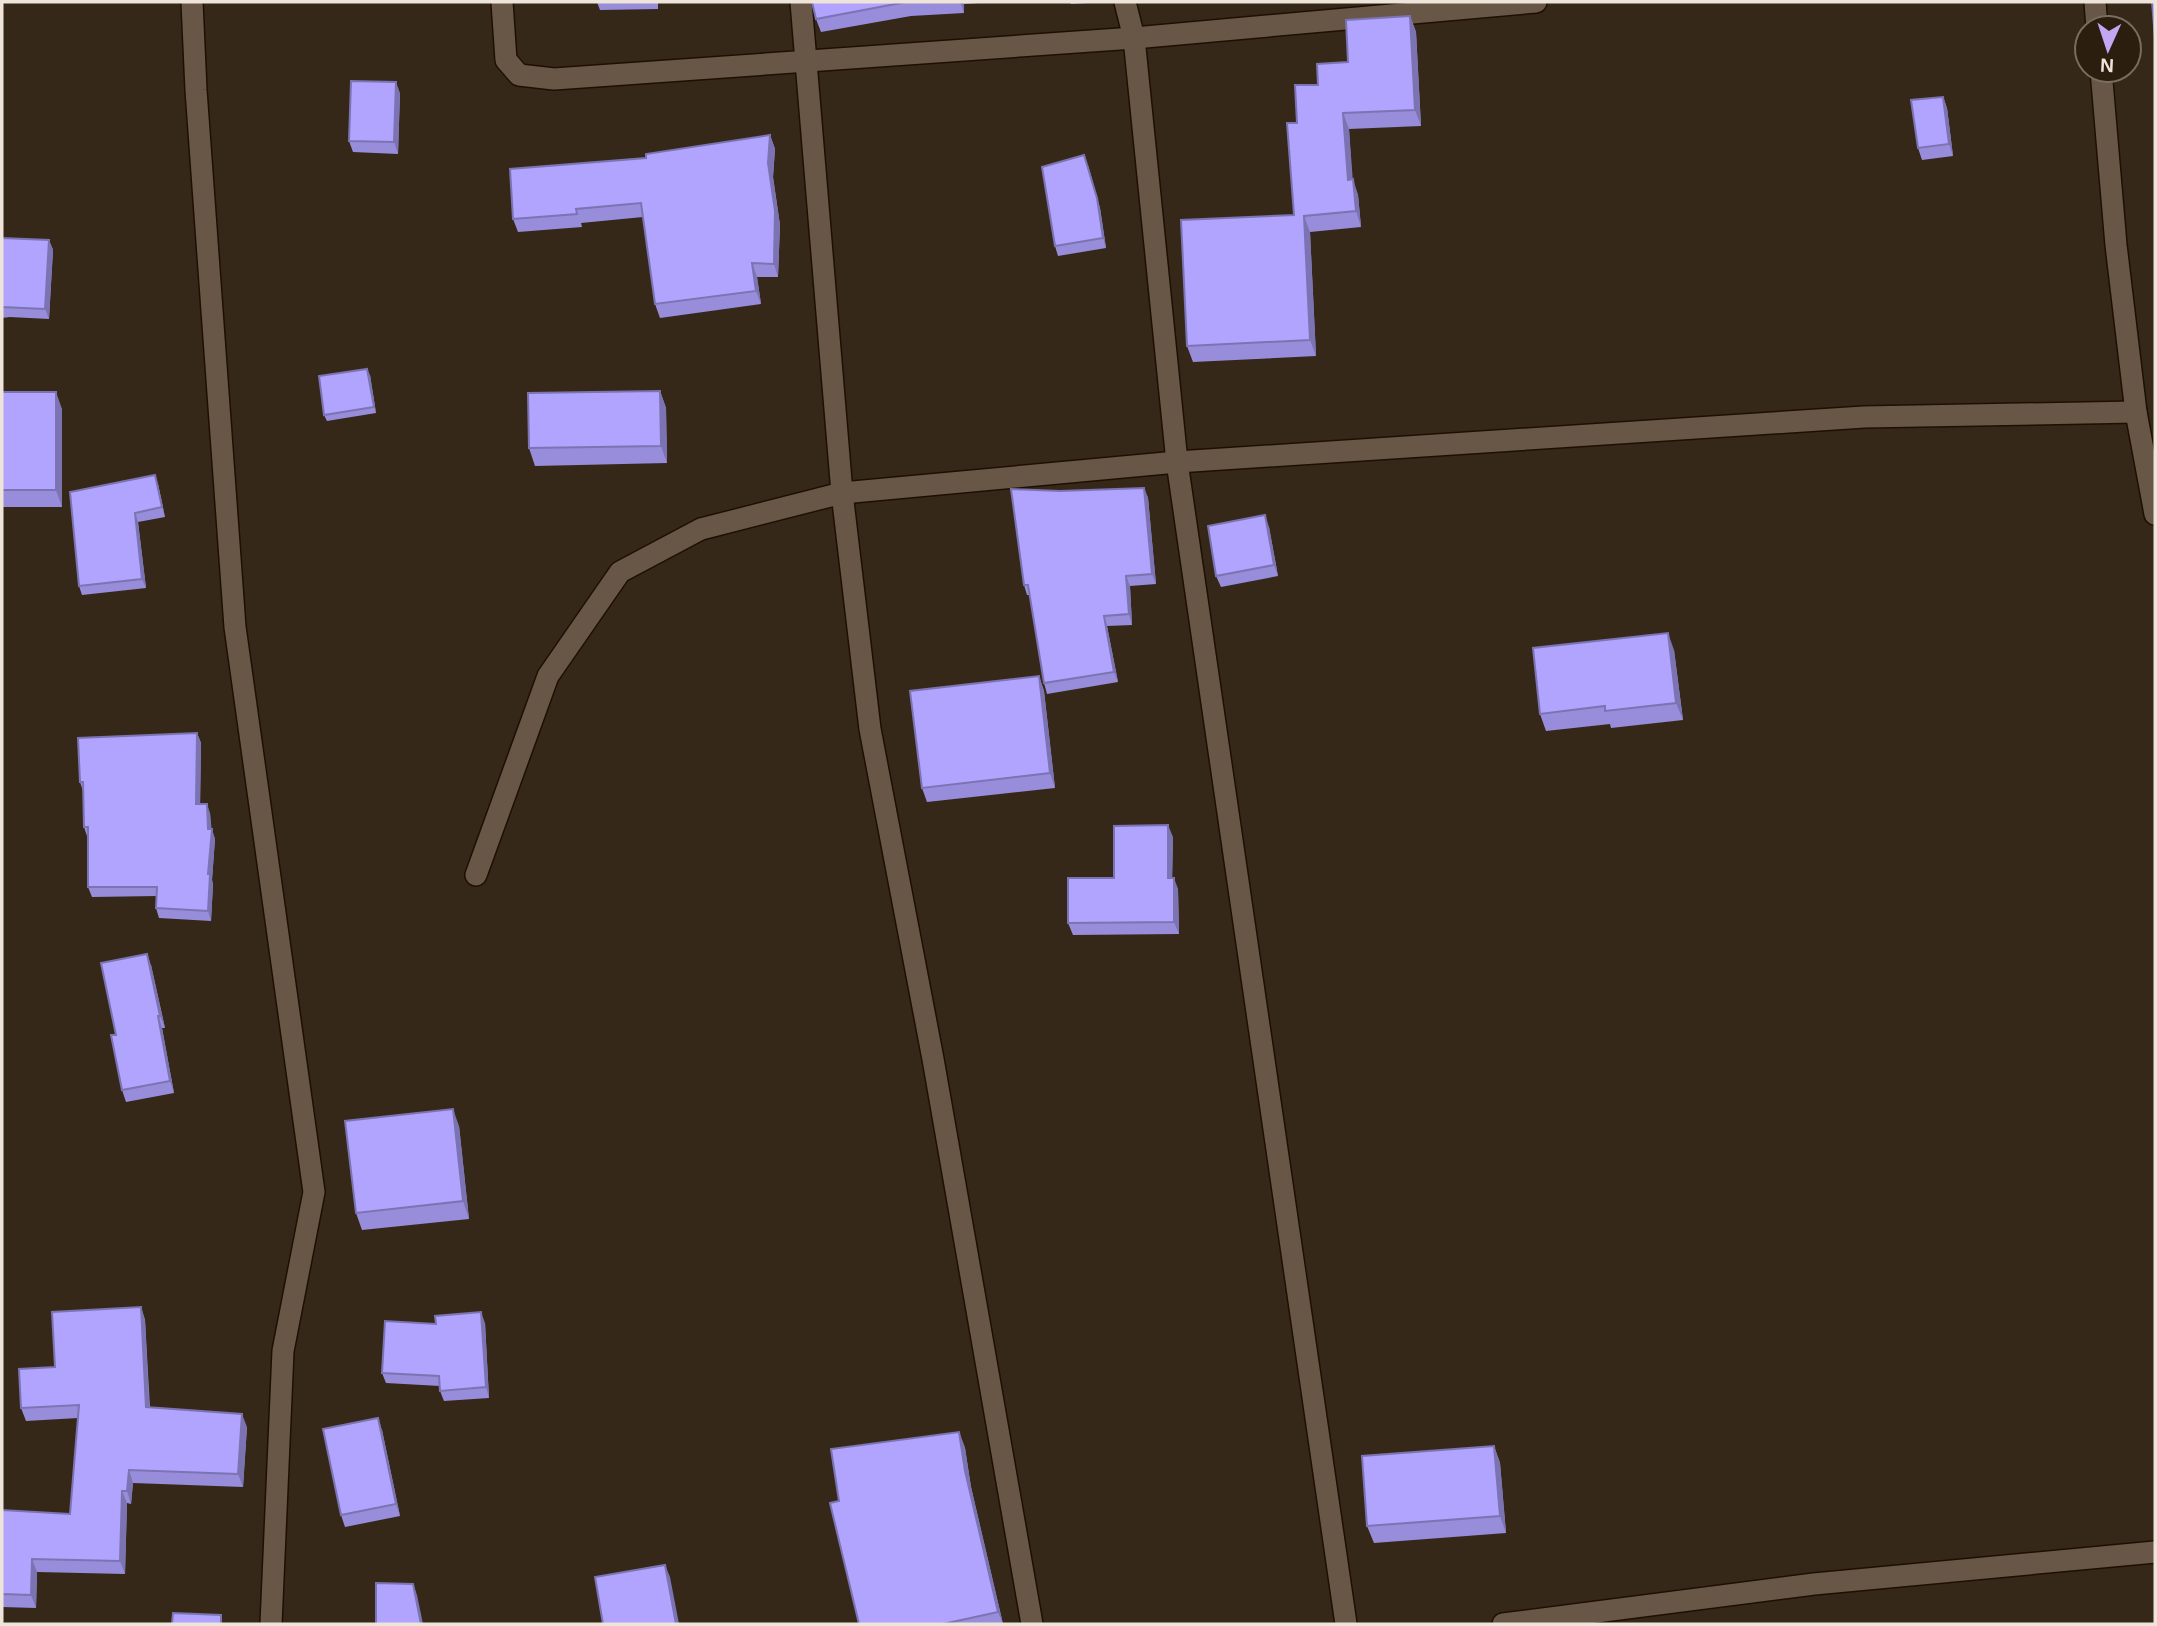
<svg xmlns="http://www.w3.org/2000/svg" width="2157" height="1626" viewBox="0 0 2157 1626" font-family="Helvetica,sans-serif">
	<rect width="100%" height="100%" fill="#362819"/>
	<g fill="none" stroke-linecap="round" stroke-linejoin="round">
		<g stroke="#1d1003" stroke-width="24">
			<g id="minor">
				<path d="M192 2 196 90 235 627 314 1192 283 1351 271 1624"/>
				<path d="M502 2 506 60 519 75 554 79 1134 38 1536 2"/>
				<path d="M801 2 842 493 870 729 933 1059 1032 1624"/>
				<path d="M1125 2 1134 38 1177 462 1346 1624"/>
				<path d="M2095 2 2097 28"/>
				<path d="M2101 70 2116 245 2136 412 2155 514"/>
				<path d="M476 875 548 676 620 572 701 529 842 493 1177 462 1864 417 2136 412"/>
				<path d="M1503 1624 1814 1584 2155 1552"/>
			</g>
		</g>
		<use href="#minor" stroke="#685747" stroke-width="21"/>
	</g>
	<g fill="#988dda">
		<path d="M597 2H658V9L600 10Z"/>
		<path d="M812 2H993L964 4V13L911 16 821 32 816 19Z"/>
		<path d="M1070 2H1103L1071 4Z"/>
		<path d="M1410 16 1416 32 1421 126 1349 129 1352 179 1358 195 1361 227 1310 232 1316 356 1193 362 1187 346 1294 215 1297 123 1318 85Z"/>
		<path d="M400 93 398 154 353 152 349 141Z"/>
		<path d="M1943 97 1947 108 1953 156 1922 160 1918 148Z"/>
		<path d="M770 135 775 149 773 177 780 225 778 277H757L761 304 660 318 655 304 643 217 581 223 582 227 518 232 513 219Z"/>
		<path d="M1088 165 1100 208 1106 248 1058 256 1055 246Z"/>
		<path d="M2 238 49 240 53 250 49 319 10 317 2 318Z"/>
		<path d="M370 375 376 413 327 421 324 415Z"/>
		<path d="M660 391 666 408 667 463 535 466 529 448Z"/>
		<path d="M2 392 62 409V507H2Z"/>
		<path d="M158 484 165 517 138 522 146 588 82 595 79 586 70 492Z"/>
		<path d="M1144 488 1148 498 1156 584 1130 586 1132 625 1107 626 1118 682 1047 694 1044 683 1030 595H1027L1024 585 1060 491Z"/>
		<path d="M1269 527 1278 576 1221 587 1216 576Z"/>
		<path d="M1674 650 1683 720 1611 728 1610 724 1546 731 1540 714Z"/>
		<path d="M1039 676 1044 691 1055 788 927 802 922 788Z"/>
		<path d="M197 733 201 743 200 804 210 813 211 829 215 839 212 880 213 884 211 921 159 918 156 908 157 896 92 897 88 887V836H87L84 827 83 791 80 782Z"/>
		<path d="M1173 837 1172 878 1178 889 1179 934 1073 935 1068 923 1114 878Z"/>
		<path d="M151 965 165 1028H162L174 1093 126 1102 122 1090 116 1035Z"/>
		<path d="M459 1126 469 1219 362 1230 356 1213Z"/>
		<path d="M141 1307 145 1320 150 1408 247 1427 243 1487 133 1483 131 1504 127 1503 125 1574 37 1572 36 1608 2 1607V1510L70 1514 78 1418 26 1421 21 1408 55 1367Z"/>
		<path d="M485 1323 489 1398 444 1401 440 1391V1386L386 1383 382 1373 436 1324Z"/>
		<path d="M382 1430 400 1516 345 1527 341 1515Z"/>
		<path d="M959 1432 965 1448 971 1487 1003 1624H859L839 1501Z"/>
		<path d="M1494 1446 1500 1463 1506 1533 1374 1543 1367 1526Z"/>
	</g>
	<g fill="#7c73b2">
		<path d="M960 2H963L964 4V13Z"/>
		<path d="M1410 16 1416 32 1421 126 1415 110Z"/>
		<path d="M396 82 400 93 398 154 394 142Z"/>
		<path d="M1943 97 1947 108 1953 156 1949 144Z"/>
		<path d="M1343 113 1349 129 1354 196 1348 180Z"/>
		<path d="M770 135 775 149 773 177 780 225 778 277 774 264 768 163Z"/>
		<path d="M1084 155 1100 208 1106 248 1103 238Z"/>
		<path d="M1353 179 1358 195 1361 227 1356 211Z"/>
		<path d="M1304 216 1310 232 1316 356 1310 340Z"/>
		<path d="M49 240 53 250 49 319 45 309Z"/>
		<path d="M752 263 757 277 761 304 756 291Z"/>
		<path d="M367 369 370 375 376 413 374 407Z"/>
		<path d="M660 391 666 408 667 463 661 446Z"/>
		<path d="M56 392 62 409V507L56 490Z"/>
		<path d="M155 475 158 484 165 517 162 507Z"/>
		<path d="M1144 488 1148 498 1156 584 1152 574Z"/>
		<path d="M135 513 138 522 146 588 142 579Z"/>
		<path d="M1265 515 1269 527 1278 576 1274 565Z"/>
		<path d="M1126 576 1130 586 1132 625 1129 614Z"/>
		<path d="M1104 616 1107 626 1118 682 1114 672Z"/>
		<path d="M1668 633 1674 650 1683 720 1676 703Z"/>
		<path d="M1039 676 1044 691 1055 788 1050 773Z"/>
		<path d="M197 733 201 743 200 814 196 804Z"/>
		<path d="M207 804 210 813 212 833V829L215 839 212 880 213 884 211 921 208 911V829Z"/>
		<path d="M1168 825 1173 837 1172 889 1168 878Z"/>
		<path d="M1174 878 1178 889 1179 934 1174 922Z"/>
		<path d="M147 954 151 965 165 1028 160 1016Z"/>
		<path d="M158 1016 162 1028 174 1093 170 1081Z"/>
		<path d="M453 1109 459 1126 469 1219 463 1201Z"/>
		<path d="M141 1307 145 1320 150 1420 146 1407Z"/>
		<path d="M481 1312 485 1323 489 1398 486 1387Z"/>
		<path d="M242 1414 247 1427 243 1487 238 1474Z"/>
		<path d="M378 1418 382 1430 400 1516 396 1504Z"/>
		<path d="M959 1432 965 1448 971 1487 1003 1624 998 1612 965 1471Z"/>
		<path d="M1494 1446 1500 1463 1506 1533 1500 1516Z"/>
		<path d="M129 1470 133 1483 131 1504 127 1491Z"/>
		<path d="M122 1491 127 1503 125 1574 120 1561Z"/>
		<path d="M32 1559 37 1572 36 1608 31 1595Z"/>
		<path d="M665 1565 670 1577 679 1624H676Z"/>
		<path d="M413 1584 417 1595 423 1624H421Z"/>
	</g>
	<g fill="#b1a4fe" stroke="#7c73b2" stroke-width="2">
		<path d="M812 2H916H906L816 19Z"/>
		<path d="M2152 2H2155V38Z"/>
		<path d="M1410 16 1415 110 1343 113 1348 180 1353 179 1356 211 1304 216 1310 340 1187 346 1181 220 1294 215 1287 123H1297L1295 85H1318L1317 64 1348 62 1346 20Z"/>
		<path d="M351 81 396 82 394 142 349 141Z"/>
		<path d="M1943 97 1949 144 1918 148 1911 100Z"/>
		<path d="M770 135 768 163 775 211 774 264 752 263 756 291 655 304 641 203 576 209 577 214 513 219 510 169 646 158V154Z"/>
		<path d="M1084 155 1097 198 1103 238 1055 246 1042 167Z"/>
		<path d="M2 238 49 240 45 309 2 307Z"/>
		<path d="M367 369 374 407 324 415 319 376Z"/>
		<path d="M660 391 661 446 529 448 528 393Z"/>
		<rect x="2" y="392" width="54" height="98"/>
		<path d="M155 475 162 507 135 513 142 579 79 586 70 492Z"/>
		<path d="M1144 488 1152 574 1126 576 1129 614 1104 616 1114 672 1044 683 1028 585H1024L1011 489 1060 491Z"/>
		<path d="M1265 515 1274 565 1216 576 1208 526Z"/>
		<path d="M1668 633 1676 703 1605 711V706L1540 714 1533 648Z"/>
		<path d="M1039 676 1050 773 922 788 910 691Z"/>
		<path d="M197 733 196 804H207L208 829H212L208 874H210L208 911 156 908 157 887H88V827H84L83 782H80L78 738Z"/>
		<path d="M1168 825V878H1174V922L1068 923V878H1114V826Z"/>
		<path d="M147 954 160 1016H158L170 1081 122 1090 111 1035H116L101 963Z"/>
		<path d="M453 1109 463 1201 356 1213 345 1121Z"/>
		<path d="M141 1307 146 1407 242 1414 238 1474 129 1470 127 1491H122L120 1561 32 1559 31 1595 2 1594V1510L70 1514 79 1405 21 1408 19 1369 55 1367 52 1312Z"/>
		<path d="M481 1312 486 1387 440 1391 439 1376 382 1373 385 1321 436 1324 435 1316Z"/>
		<path d="M378 1418 396 1504 341 1515 323 1429Z"/>
		<path d="M959 1432 965 1471 998 1612 943 1624H859L830 1503 839 1501 831 1449Z"/>
		<path d="M1494 1446 1500 1516 1367 1526 1362 1456Z"/>
		<path d="M665 1565 676 1624H603L595 1577Z"/>
		<path d="M376 1583 413 1584 421 1624H376Z"/>
		<path d="M173 1613 221 1615V1624H172Z"/>
	</g>
	<rect width="2157" height="1626" fill="none" stroke="#eee4da" stroke-width="7"/>
	<g transform="translate(2108 49) rotate(183)"><circle r="33" fill="#2c1e0f" stroke="#7a6d60" stroke-width="2"/>
	<path d="M0-5L12 26L0 18L-12 26Z" fill="#c2a7f2"/>
	<text y="-10" font-size="19" font-weight="bold" text-anchor="middle" fill="#eee4da">N</text>
	</g>
</svg>
